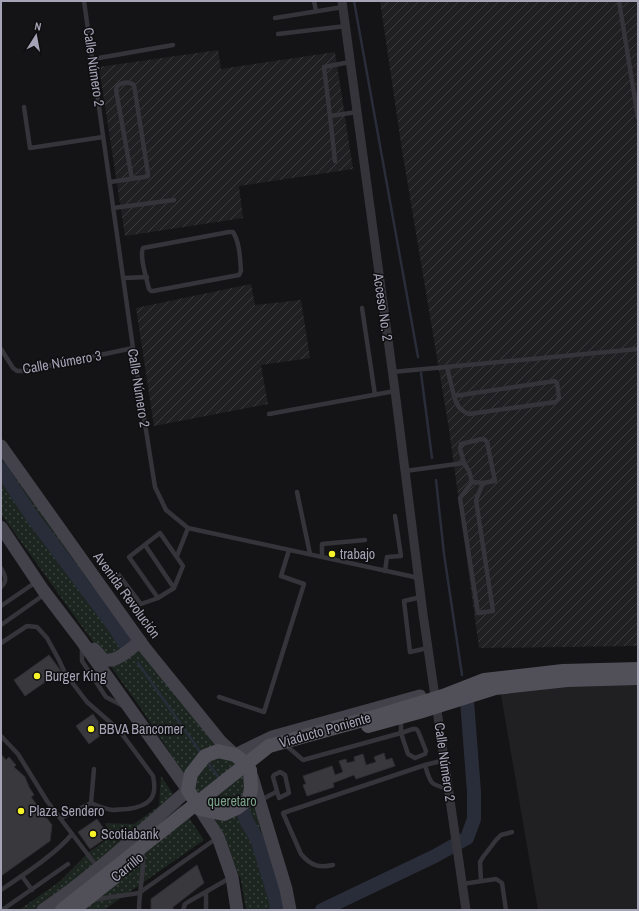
<svg xmlns="http://www.w3.org/2000/svg" width="639" height="911" viewBox="0 0 639 911" font-family="'Archivo Narrow',sans-serif">
	<defs>
		<pattern id="industrial-furrows" width="10" height="10" patternUnits="userSpaceOnUse"><rect width="10" height="10" fill="#201f22"/><path d="M-1 1l2-2M0 10L10 0M9 11l2-2" fill="none" stroke="#3d3d40"/></pattern>
		<pattern id="grass-dots" width="8" height="8" patternUnits="userSpaceOnUse"><rect width="8" height="8" fill="#1d2520"/><path d="M2 2h.1M6 6h.1" fill="none" stroke="#3b423e" stroke-width="1.8" stroke-linecap="round"/></pattern>
	</defs>
	<rect width="100%" height="100%" fill="#141315"/>
	<path fill="#201f22" d="M638 678V910H538L500 689Z"/>
	<g fill="url(#industrial-furrows)">
		<path d="M380 1H638V646L479 648 449 429 402 150Z"/>
		<path d="M218 50 221 69 335 52 353 169 239 186 243 218 125 236 99 67Z"/>
		<path d="M251 284 255 305 301 300 310 358 261 365 268 404 154 426 136 308Z"/>
	</g>
	<g fill="url(#grass-dots)">
		<path d="M1 442 256 788 291 910H246L241 880 220 830 142 710 1 514Z"/>
		<path d="M161 776 204 840 104 910H19L59 882 90 851 112 836 105 823 134 824 159 806Z"/>
	</g>
	<g fill="none" stroke-linecap="round" stroke-linejoin="round">
		<g stroke="#292d39" stroke-width="2.5">
			<path d="M354 1 418 357"/>
			<path d="M421 373 432 458"/>
			<path d="M436 480 444 554 462 675"/>
			<path d="M138 663 201 753"/>
			<path d="M207 762 220 779"/>
		</g>
		<g stroke="#292d39" stroke-width="14">
			<path d="M1 469 31 515 111 622 126 645"/>
			<path d="M240 804 247 822 257 839 276 901 277 910"/>
			<path d="M322 910 435 856 467 838 474 819V792L467 701"/>
		</g>
	</g>
	<g fill="#39383d" stroke="#2e2d31">
		<path d="M49 655 61 671 25 696 14 680Z"/>
		<path d="M93 714 105 732 89 744 76 726Z"/>
		<path d="M384 753 386 760 392 758 395 766 356 779 354 775 333 783 334 787 307 796 303 785 306 784 303 776 332 766 335 775 343 772 339 761 346 759 347 763 355 761 354 757 363 754 366 765 376 762 374 757Z"/>
		<path d="M1 754 6 760 9 757 16 765 14 767 25 777 29 787 34 795 31 797 52 825 50 841 1 876Z"/>
		<path d="M97 819 109 836 90 849 78 832Z"/>
		<path d="M197 865 204 883 173 907V910H151V899Z"/>
	</g>
	<g fill="none" stroke-linecap="round" stroke-linejoin="round">
		<g stroke="#35343a" stroke-width="4.5">
			<path d="M84 1 133 348 155 487 166 510 188 528 419 578"/>
			<path d="M314 1 316 11"/>
			<path d="M619 1 638 118"/>
			<path d="M275 18 343 7"/>
			<path d="M278 34 346 26"/>
			<path d="M93 59 173 45"/>
			<path d="M350 62 324 67 330 116 357 112"/>
			<path d="M24 107 30 148 103 137"/>
			<path d="M330 116 335 161"/>
			<path d="M110 182 144 177 148 176V174L134 85C129 81 122 82 117 86L116 90 132 179"/>
			<path d="M113 208 174 200"/>
			<path d="M229 232H233C240 243 240 259 241 271L239 275 153 291H151L149 289C147 280 139 256 143 248Z"/>
			<path d="M124 278 147 277"/>
			<path d="M362 308 375 395"/>
			<path d="M1 349 13 368 17 371H24L133 348"/>
			<path d="M447 367 454 396C456 405 460 411 469 414L556 402 559 398 557 383 555 381 454 396"/>
			<path d="M392 372 638 349"/>
			<path d="M269 414 395 391"/>
			<path d="M482 439 485 440 487 442 495 481 483 483 472 482 469 471 464 463 460 448 461 444Z"/>
			<path d="M405 471 464 463"/>
			<path d="M472 482 460 498 478 613 493 611 476 500 483 483"/>
			<path d="M297 492 310 554"/>
			<path d="M145 545 174 588"/>
			<path d="M177 556 188 528"/>
			<path d="M322 557V544L365 540"/>
			<path d="M1 568C5 575 8 581 1 587"/>
			<path d="M385 571 387 557 401 556 395 516"/>
			<path d="M119 575 141 604 158 598 174 588 183 566 160 533 129 557 158 598"/>
			<path d="M421 597 404 601 410 652 428 648"/>
			<path d="M1 606 36 582"/>
			<path d="M1 625 45 594"/>
			<path d="M1 643 27 626 37 627 47 638 59 660 64 671 74 685 87 702 119 730 153 776C158 798 149 806 128 809 123 809 117 810 112 810 105 809 98 806 91 803L61 818"/>
			<path d="M82 647V661L106 697 123 706"/>
			<path d="M219 697 264 712 304 584 281 576 289 550"/>
			<path d="M413 729H416L418 731 426 751 425 754 415 758 408 754 401 733Z"/>
			<path d="M1 736 18 754 47 801 98 868"/>
			<path d="M288 747 303 760 401 733V718"/>
			<path d="M425 765 445 760"/>
			<path d="M280 772 285 775 289 793 279 798 273 777 274 775Z"/>
			<path d="M261 800 276 792"/>
			<path d="M91 803 94 769"/>
			<path d="M333 865C319 868 311 866 301 854L283 813 425 765C431 784 429 784 449 789"/>
			<path d="M22 876 32 890"/>
			<path d="M481 881 480 862 483 857 496 840 501 835 512 832"/>
			<path d="M462 884 496 879 502 883 506 910"/>
			<path d="M1 890C23 875 56 854 72 834"/>
			<path d="M206 892V910"/>
			<path d="M92 900 139 893 217 838"/>
			<path d="M2 910 68 864"/>
			<path d="M139 910C139 891 144 873 143 855"/>
			<path d="M183 910 185 904 188 902 230 878"/>
		</g>
		<path stroke="#35343a" stroke-width="9" d="M342 1 395 391 423 614 466 910"/>
		<g stroke="#43424a" stroke-width="13">
			<path d="M1 446 144 647 221 742 235 755 272 737 420 696"/>
			<path d="M1 527 43 590 81 640 188 790C141 831 95 875 43 910"/>
			<path d="M94 649C97 652 100 656 103 659 114 665 132 648 140 641"/>
			<path d="M252 777 286 889 290 910"/>
			<path d="M200 809 218 837 232 877 237 910"/>
		</g>
		<g stroke="#515059" stroke-width="14">
			<path d="M368 726 419 712 495 688 567 680 638 678"/>
			<path d="M218 751 235 755 245 763 250 770 251 788 249 799 237 808 224 814 200 809 188 790 191 774 205 756Z"/>
			<path d="M73 910 115 877"/>
		</g>
		<path stroke="#515059" stroke-width="14" d="M62 910 269 746 381 715 443 696 484 680 563 671 638 669"/>
	</g>
	<g fill="#f6f32a" stroke="#0f0e10" stroke-width="1.5">
		<circle cx="332" cy="554" r="4"/>
		<circle cx="37" cy="676" r="4"/>
		<circle cx="91" cy="729" r="4"/>
		<circle cx="21" cy="811" r="4"/>
		<circle cx="93" cy="834" r="4"/>
	</g>
	<g text-anchor="middle" dominant-baseline="central" stroke-width="3" stroke-linejoin="round" paint-order="stroke">
		<g font-size="14" fill="#a5a4b6" stroke="#0f0e10">
			<text transform="translate(94 67) rotate(82)">Calle Número 2</text>
			<text transform="translate(383 307) rotate(82)">Acceso No. 2</text>
			<text transform="translate(62 362) rotate(-10)">Calle Número 3</text>
			<text transform="translate(139 388) rotate(81)">Calle Número 2</text>
			<text transform="translate(127 595) rotate(54)">Avenida Revolución</text>
			<text transform="translate(325 730) rotate(-16)">Viaducto Poniente</text>
			<text transform="translate(445 762) rotate(82)">Calle Número 2</text>
			<text transform="translate(127 867) rotate(-39)">Carrillo</text>
		</g>
		<g font-size="14" fill="#a5a4b6" stroke="#0f0e10" text-anchor="start">
			<text x="340" y="554">trabajo</text>
			<text x="45" y="676">Burger King</text>
			<text x="99" y="729">BBVA Bancomer</text>
			<text x="29" y="811">Plaza Sendero</text>
			<text x="101" y="834">Scotiabank</text>
		</g>
		<g font-size="14" fill="#7ba18a" stroke="#0f0e10">
			<text x="232" y="801">queretaro</text>
		</g>
	</g>
	<rect width="639" height="911" fill="none" stroke="#a5a4b6" stroke-width="4"/>
	<g transform="translate(36 36) rotate(11)" stroke="#0f0e10" stroke-width="3" paint-order="stroke">
	<path d="M0-3L7 15L0 10L-7 15Z" fill="#a5a4b6"/>
	<text y="-6" font-size="11" font-weight="bold" text-anchor="middle" fill="#a5a4b6">N</text>
	</g>
</svg>
